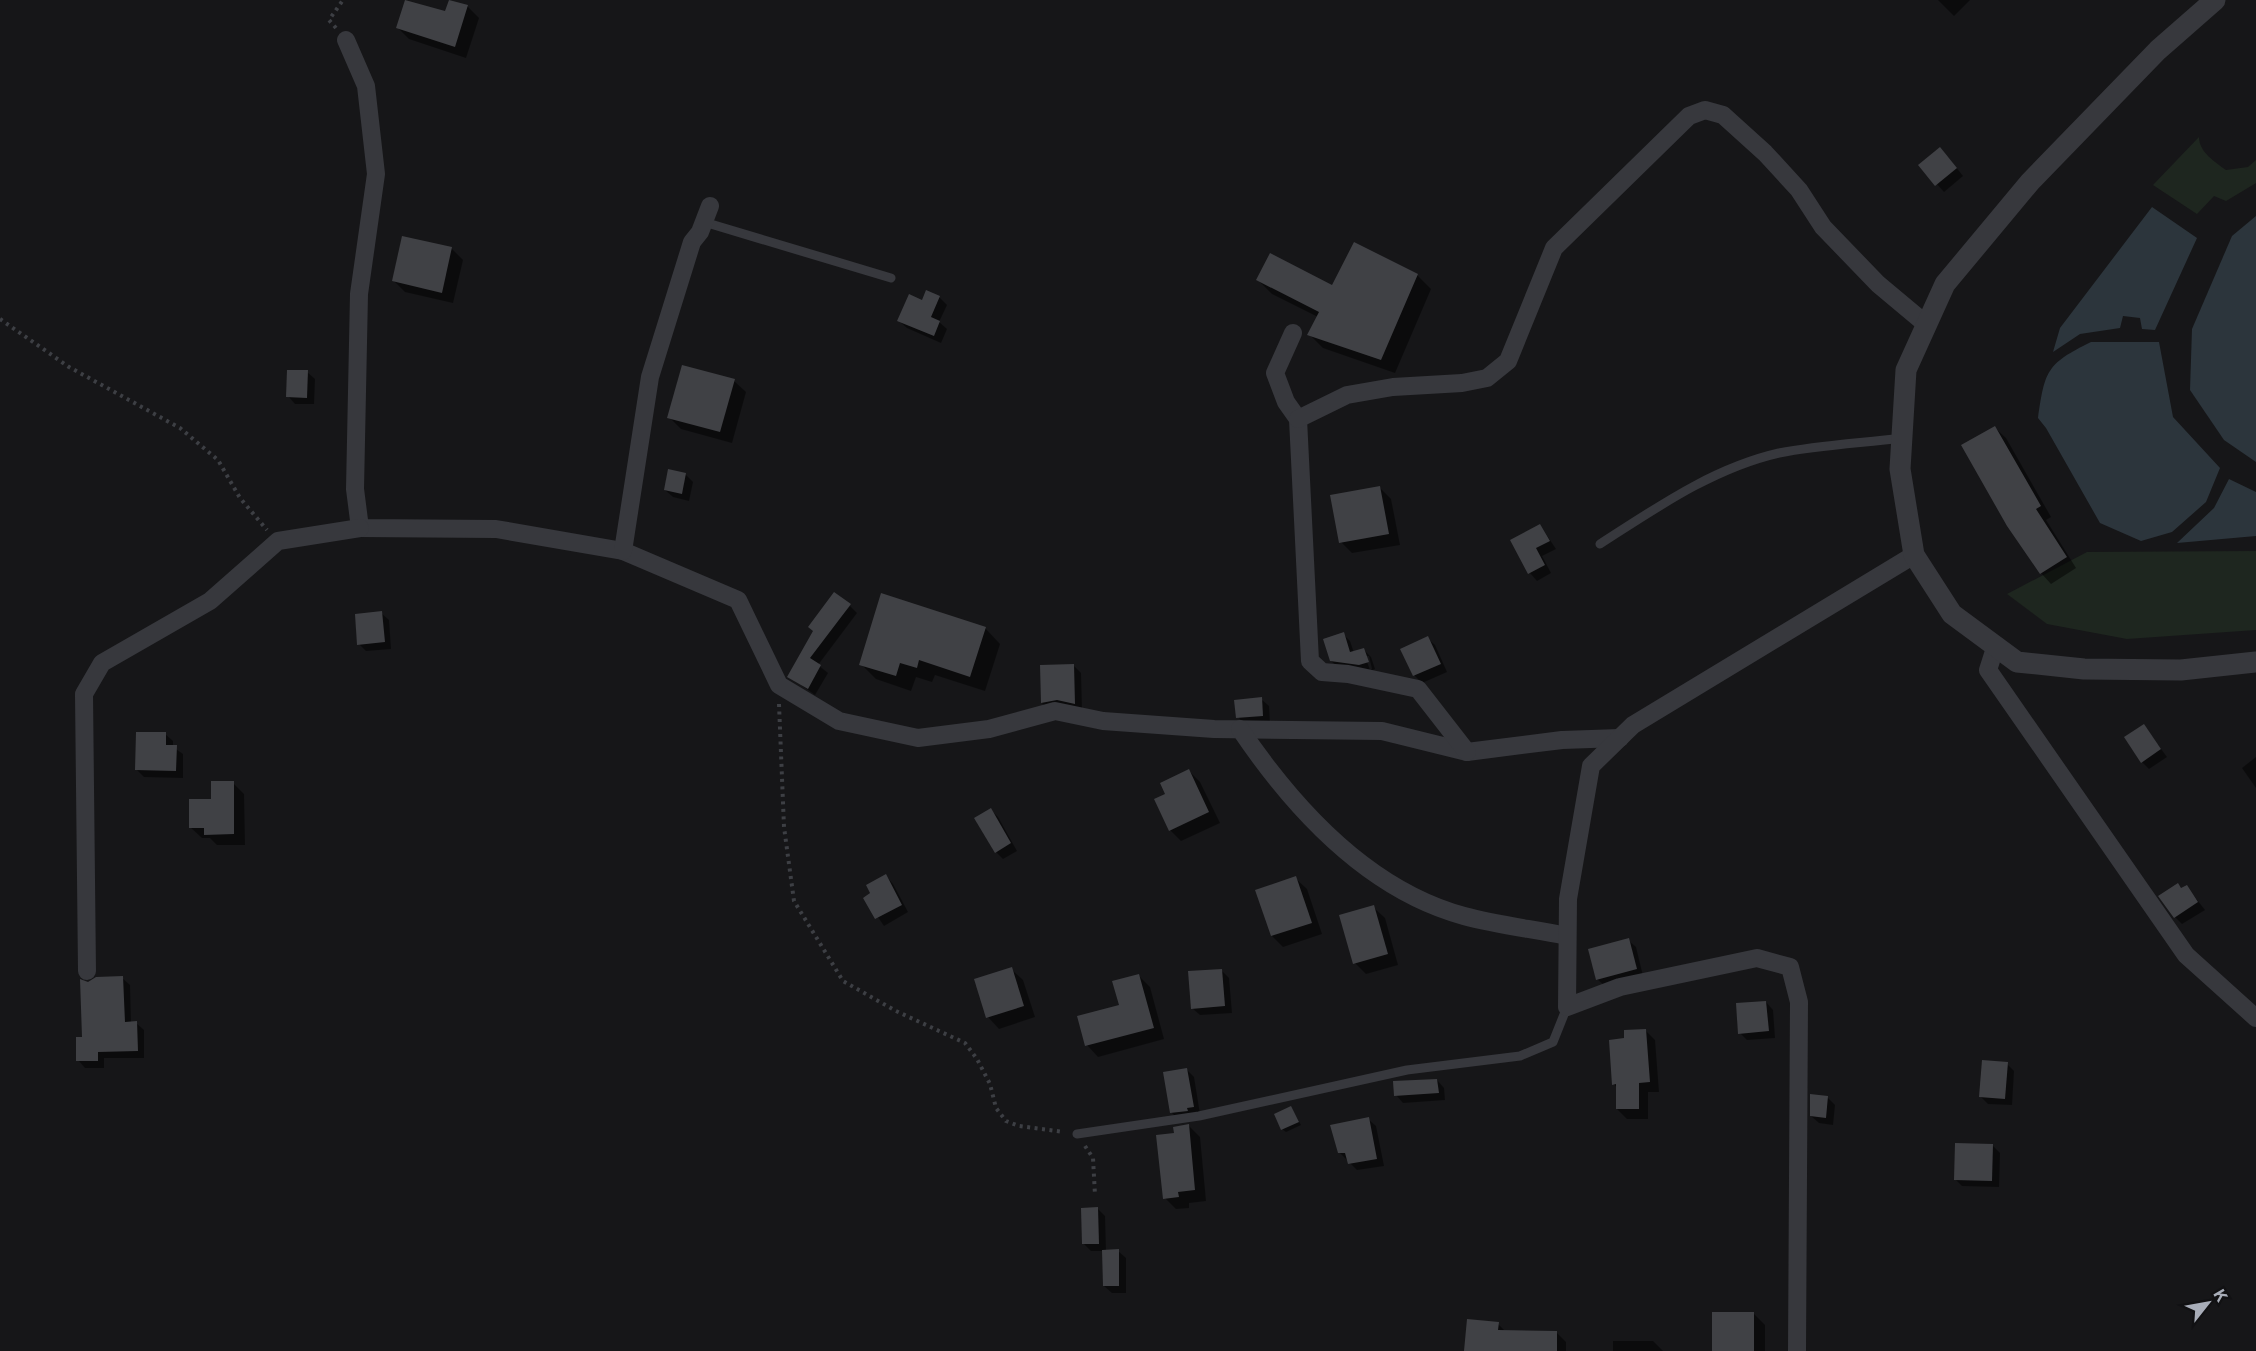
<svg xmlns="http://www.w3.org/2000/svg" width="2256" height="1351" viewBox="0 0 2256 1351" font-family="'Public Sans',sans-serif">
	<rect width="100%" height="100%" fill="#161618"/>
	<g fill="#1e261f">
		<path d="M2199 137C2199 152 2215 162 2226 170L2248 167 2256 160V183L2226 201 2214 196 2197 214 2153 185Z"/>
		<path d="M2256 551V630L2127 639 2047 624 2007 594 2087 552Z"/>
	</g>
	<g fill="#2c353c">
		<path d="M2152 207 2197 238 2155 330 2142 329 2140 318 2123 316 2120 328 2080 334 2053 352 2060 328Z"/>
		<path d="M2256 216V462L2224 440 2190 390 2192 329 2232 236Z"/>
		<path d="M2091 342H2159L2173 417 2220 468 2206 502 2172 532 2141 541 2100 523 2046 428 2038 418C2045 371 2046 364 2091 342Z"/>
		<path d="M2229 479 2256 492V536L2177 543 2214 508Z"/>
	</g>
	<g fill="#0007" fill-rule="evenodd">
		<path d="M1938 0H1970L1954 16Z"/>
		<path d="M467 6 479 18 466 58 409 39 398 28Z"/>
		<path d="M1947 156 1963 176 1944 192 1920 165Z"/>
		<path d="M452 249 463 260 453 303 405 292 394 281Z"/>
		<path d="M1417 275 1431 289 1395 373 1323 348 1309 334 1318 317 1272 294 1258 280 1333 287Z"/>
		<path d="M939 297 947 305 939 322 947 329 941 343 907 328 899 321 922 302Z"/>
		<path d="M307 372 315 379 314 404H295L288 396Z"/>
		<path d="M734 381 746 392 732 443 681 429 669 417Z"/>
		<path d="M1995 428 2006 438 2051 517 2046 520 2076 568 2051 584 2041 573 2009 525Z"/>
		<path d="M686 475 693 482 689 501 673 497 665 490Z"/>
		<path d="M1380 488 1391 499 1400 545 1352 553 1341 542Z"/>
		<path d="M1540 525 1556 549 1542 556 1551 573 1537 581 1530 573 1512 540Z"/>
		<path d="M850 606 857 613 818 665 828 673 815 695 789 676Z"/>
		<path d="M381 613 389 620 391 649 366 651 359 644Z"/>
		<path d="M985 628 1000 644 985 691 935 675 932 682 916 677 911 691 876 679 861 664Z"/>
		<path d="M1343 634 1350 641 1354 653 1364 650 1371 657 1375 669 1368 672 1339 668 1331 661ZM1365 656H1369L1372 669 1370 670Z"/>
		<path d="M1427 638 1435 645 1447 672 1422 683 1415 676 1402 650Z"/>
		<path d="M1074 666 1081 673 1082 710H1049L1042 703Z"/>
		<path d="M1261 699 1269 706 1270 723 1245 725 1238 717Z"/>
		<path d="M2144 726 2167 757 2149 769 2142 762Z"/>
		<path d="M165 734 173 741V747L183 754V778L144 777 136 769Z"/>
		<path d="M2256 757V788L2242 768Z"/>
		<path d="M1189 771 1200 782 1220 823 1181 841 1170 830 1167 794Z"/>
		<path d="M233 783 244 794 245 845H217L210 838H202L190 827Z"/>
		<path d="M991 810 998 817 1017 851 1003 859 996 852Z"/>
		<path d="M886 876 893 884 908 912 884 926 865 898Z"/>
		<path d="M1295 878 1307 889 1322 934 1283 947 1272 936Z"/>
		<path d="M2187 887 2205 910 2182 924 2175 917 2182 890Z"/>
		<path d="M1373 907 1385 918 1398 965 1366 974 1355 963Z"/>
		<path d="M1628 940 1636 947 1643 976 1605 986 1597 979Z"/>
		<path d="M1011 969 1023 980 1035 1017 999 1029 988 1017Z"/>
		<path d="M1222 971 1229 978 1232 1013 1200 1015 1192 1008Z"/>
		<path d="M1139 976 1150 987 1164 1039 1098 1057 1087 1045 1121 1006Z"/>
		<path d="M122 978 130 985 131 1023H136L144 1030V1058H104V1068H85L78 1060 84 1038 88 984Z"/>
		<path d="M1766 1002 1773 1010 1775 1038 1747 1040 1740 1033Z"/>
		<path d="M1645 1030 1655 1040 1659 1092H1648V1119H1627L1617 1109V1088L1614 1084 1626 1040Z"/>
		<path d="M2007 1064 2014 1071 2012 1105 1988 1104 1980 1096Z"/>
		<path d="M1186 1069 1194 1077 1200 1114 1179 1120 1172 1113Z"/>
		<path d="M1437 1080 1444 1088 1445 1100 1403 1103 1396 1095Z"/>
		<path d="M1827 1097 1835 1105 1833 1125 1819 1123 1811 1116Z"/>
		<path d="M1291 1108 1301 1125 1286 1132 1282 1129Z"/>
		<path d="M1368 1119 1376 1126 1384 1166 1357 1170 1339 1152Z"/>
		<path d="M1189 1126 1200 1137 1206 1201 1189 1203V1208L1176 1209 1165 1198 1176 1134Z"/>
		<path d="M1992 1145 2000 1153 1999 1187 1962 1186 1955 1179Z"/>
		<path d="M1098 1209 1105 1216 1106 1251H1118L1126 1258V1293H1112L1104 1286 1103 1251H1091L1084 1244Z"/>
		<path d="M1754 1314 1765 1325V1351H1713Z"/>
		<path d="M1498 1324 1506 1332H1556L1566 1342V1351H1466Z"/>
		<path d="M1613 1341H1653L1663 1351H1613Z"/>
	</g>
	<g fill="#404145">
		<path d="M405 0 445 11 449 0 468 5 455 47 396 28Z"/>
		<path d="M1940 147 1957 168 1935 186 1918 165Z"/>
		<path d="M402 236 452 247 442 293 392 281Z"/>
		<path d="M1354 242 1418 274 1381 360 1307 335 1319 312 1256 280 1270 253 1332 285Z"/>
		<path d="M926 290 940 296 931 317 940 321 934 336 897 321 909 294 922 300Z"/>
		<path d="M682 365 735 379 720 432 667 418Z"/>
		<path d="M287 370H308L307 398 286 397Z"/>
		<path d="M1995 426 2041 506 2036 509 2067 557 2040 574 2007 526 1961 445Z"/>
		<path d="M668 469 686 473 682 494 664 490Z"/>
		<path d="M1380 486 1389 534 1339 543 1330 495Z"/>
		<path d="M1540 524 1550 541 1536 548 1545 565 1528 574 1510 540Z"/>
		<path d="M834 592 851 604 810 658 821 665 808 689 787 677 813 631 808 627Z"/>
		<path d="M881 593 986 627 970 677 919 660 917 668 900 663 896 676 859 665Z"/>
		<path d="M382 611 385 642 357 645 355 614Z"/>
		<path d="M1344 632 1350 652 1364 648 1369 662 1359 665 1330 661 1323 639Z"/>
		<path d="M1428 636 1441 664 1413 676 1400 649Z"/>
		<path d="M1074 664 1075 704 1057 700 1041 703 1040 665Z"/>
		<path d="M1262 697 1263 716 1236 718 1234 700Z"/>
		<path d="M2144 724 2161 749 2141 763 2124 737Z"/>
		<path d="M136 732H166V745H177L176 771 135 770Z"/>
		<path d="M1189 769 1209 812 1169 831 1154 799 1165 794 1160 783Z"/>
		<path d="M211 781H234V834L204 835V828H189V799H211Z"/>
		<path d="M991 808 1011 843 995 853 974 818Z"/>
		<path d="M886 874 902 905 875 919 863 898 870 893 866 885Z"/>
		<path d="M1296 876 1312 923 1271 936 1255 890Z"/>
		<path d="M2178 883 2181 888 2187 885 2198 902 2174 918 2158 896Z"/>
		<path d="M1374 905 1388 954 1353 964 1339 915Z"/>
		<path d="M1629 938 1637 969 1596 980 1588 949Z"/>
		<path d="M1012 967 1024 1006 986 1018 974 979Z"/>
		<path d="M1222 969 1225 1006 1191 1009 1188 971Z"/>
		<path d="M1139 974 1154 1028 1085 1046 1077 1016 1119 1005 1112 981Z"/>
		<path d="M123 976 125 1022 137 1021 138 1051 98 1052V1061H76V1037H82L80 979 88 982 96 977Z"/>
		<path d="M1766 1001 1769 1031 1738 1034 1736 1003Z"/>
		<path d="M1646 1029 1650 1082 1639 1083V1109H1616V1084L1612 1085 1609 1040 1624 1038V1030Z"/>
		<path d="M1982 1060 2008 1062 2005 1099 1979 1097Z"/>
		<path d="M1187 1068 1194 1107 1187 1108 1188 1111 1170 1113 1163 1072Z"/>
		<path d="M1437 1079 1439 1093 1394 1096 1393 1081Z"/>
		<path d="M1810 1094 1828 1096 1826 1118 1810 1116Z"/>
		<path d="M1291 1106 1299 1122 1281 1130 1274 1114Z"/>
		<path d="M1369 1117 1377 1159 1348 1164 1345 1153H1338L1330 1125Z"/>
		<path d="M1189 1124 1195 1190 1178 1192 1179 1197 1163 1199 1156 1135 1174 1133 1173 1127Z"/>
		<path d="M1955 1143 1993 1144 1992 1181 1954 1180Z"/>
		<path d="M1098 1207 1099 1244H1082L1081 1208Z"/>
		<path d="M1119 1249V1286H1103L1102 1250Z"/>
		<rect x="1712" y="1312" width="42" height="39"/>
		<path d="M1467 1319 1499 1322 1498 1330 1557 1331V1351H1464Z"/>
	</g>
	<g fill="none" stroke-linecap="round" stroke-linejoin="round">
		<g stroke="#3d3f44" stroke-width="4" stroke-dasharray="3 4.5" stroke-linecap="butt">
			<path d="M336 28 329 20 343 0"/>
			<path d="M0 319 69 367 180 428 218 460 240 498 267 530"/>
			<path d="M779 704 784 827 794 901 843 981 896 1011 965 1043 977 1059 990 1084 996 1108 1006 1121 1019 1126 1064 1132"/>
			<path d="M1085 1146 1093 1158 1095 1195"/>
		</g>
		<g stroke="#37383d" stroke-width="9">
			<path d="M704 222 891 278"/>
			<path d="M1600 544C1656 508 1713 468 1779 453 1819 445 1862 443 1902 438"/>
			<path d="M1077 1134 1199 1116 1407 1070 1520 1056 1553 1042 1567 1007"/>
		</g>
		<g stroke="#37383d" stroke-width="18">
			<path d="M346 40 366 86 376 174 359 294 355 489 360 528 496 529 623 551 738 600 779 685 839 721 918 738 989 729 1055 711 1103 721 1214 729 1382 731 1467 752 1562 740 1620 738"/>
			<path d="M1293 333 1275 373 1286 402 1298 419 1310 661 1322 672 1348 674 1418 689 1467 752"/>
			<path d="M1298 419 1347 395 1393 387 1462 383 1487 378 1508 361 1554 248 1689 116 1705 110 1723 115 1765 153 1799 190 1823 227 1878 284 1927 325"/>
			<path d="M623 551 650 377 692 242 700 232 710 206"/>
			<path d="M1996 645 1988 670 2186 955 2256 1018"/>
			<path d="M1240 729C1294 809 1368 890 1464 916 1497 925 1533 929 1567 936"/>
			<path d="M87 971 84 694 102 663 210 601 278 541 360 528"/>
			<path d="M1797 1351 1799 1002 1790 967 1757 958 1620 987 1567 1007 1568 899 1591 766 1633 725 1914 555"/>
		</g>
		<path stroke="#37383d" stroke-width="21" d="M2215 0 2158 50 2030 182 1945 284 1906 370 1900 469 1914 555 1952 614 2017 662 2084 669 2181 670 2256 662"/>
	</g>
	<g transform="translate(2208 1303) rotate(59)" stroke="#111113" stroke-width="4.5" paint-order="stroke">
	<path d="M0-4.5L10 22L0 15L-10 22Z" fill="#a8adb8"/>
	<text y="-9" font-size="16" font-weight="bold" text-anchor="middle" fill="#a8adb8">K</text>
	</g>
</svg>
